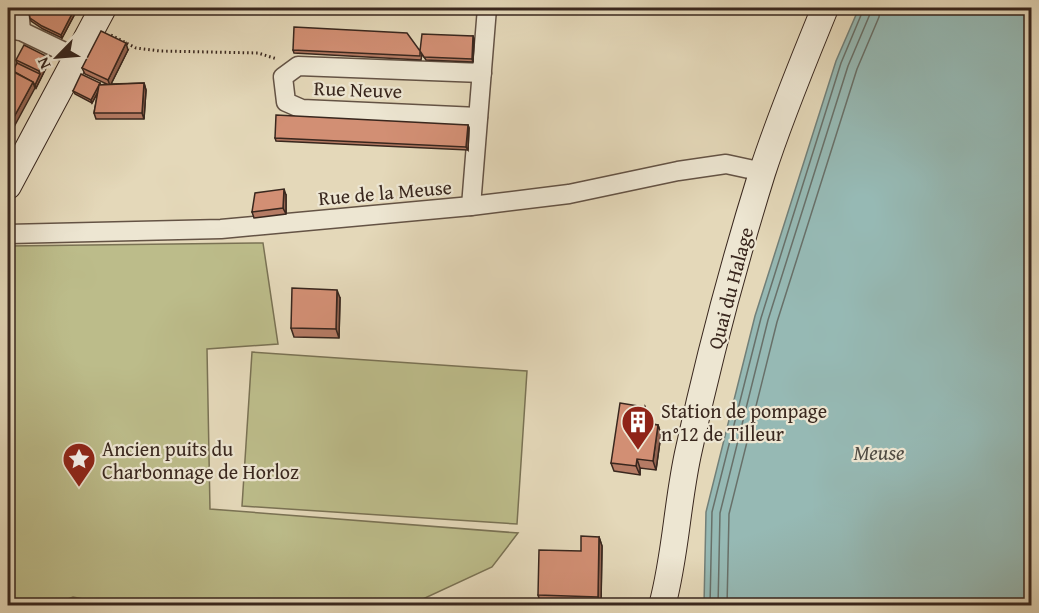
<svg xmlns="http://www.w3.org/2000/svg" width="1039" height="613" viewBox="0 0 1039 613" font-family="'Gentium Book Plus',serif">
	<rect width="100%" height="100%" fill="#e4d8b9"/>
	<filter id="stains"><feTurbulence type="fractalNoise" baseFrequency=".00333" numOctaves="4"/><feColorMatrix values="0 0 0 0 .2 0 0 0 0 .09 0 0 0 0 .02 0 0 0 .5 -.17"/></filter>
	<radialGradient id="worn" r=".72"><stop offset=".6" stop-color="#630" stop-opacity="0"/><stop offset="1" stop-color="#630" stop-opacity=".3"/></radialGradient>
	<g fill="#bcbc8a" stroke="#7a7254" stroke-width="1.5">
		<path d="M263 243 278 344 207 349 210 509 518 533 492 567 410 605 108 606 104 603 73 597 52 605H18L8 602V246Z"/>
		<path d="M252 352 527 371 517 524 242 506Z"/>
	</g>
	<path fill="#96b9b4" stroke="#717f78" stroke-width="1.5" d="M859 8H1031V605H704L706 512 755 316 836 61Z"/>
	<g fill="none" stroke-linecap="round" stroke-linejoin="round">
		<g stroke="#687069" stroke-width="1.5">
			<path d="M710 606 712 512 761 318 841 63 864 8"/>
			<path d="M718 606 720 513 768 320 848 66 870 14 871 8"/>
			<path d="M727 606 729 514 777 322 857 69 879 17 880 8"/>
		</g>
		<g stroke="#645345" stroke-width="21">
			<g id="street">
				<path d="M19 8 21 31"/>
				<path d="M8 29 21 31 75 57"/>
				<path d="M478 117 302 109 286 102 283 77 298 66 482 73"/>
				<path d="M471 206 487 8"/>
				<path d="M8 234 221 229 471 206 569 194 678 171 726 164 763 172"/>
			</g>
		</g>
		<g stroke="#39271e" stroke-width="28">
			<g id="secondary">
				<path d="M8 186 103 8"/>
				<path d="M662 606C676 555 677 501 689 449 709 357 734 263 762 173 780 117 803 62 825 8"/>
			</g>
		</g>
		<path stroke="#39271e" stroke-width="3" stroke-dasharray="1.5 3" stroke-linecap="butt" d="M111 35 136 48 160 51 258 53 277 59"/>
		<use href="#street" stroke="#ede6d2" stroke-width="18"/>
		<use href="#secondary" stroke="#ede6d2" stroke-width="26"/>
	</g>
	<g fill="#b57b64" stroke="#39271e" stroke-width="1.5">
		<path d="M28 8H42V11L47 13 50 8H78L62 38 43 29 31 21Z"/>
		<path d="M473 36 474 39 473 62 426 60 422 54 421 60 294 53 293 50 420 51Z"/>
		<path d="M128 50 111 84 144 83 146 90 144 119H96L94 113 98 92 92 103 75 94 73 91 100 85 107 84 85 74 82 68Z"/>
		<path d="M46 56 49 62 36 88 13 71 17 63 16 60Z"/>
		<path d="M468 125 469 128 468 150 276 141 275 138Z"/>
		<path d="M286 195V214L254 218 252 212Z"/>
		<path d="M340 298 339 338 294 337 291 328Z"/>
		<path d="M645 407 648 416 647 423 658 425 661 434 656 470 640 468V475L614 471 611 463Z"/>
		<path d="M599 537 602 546 601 601H630L632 606 541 604 538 595 581 551Z"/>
	</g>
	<g fill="#936451" stroke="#39271e" stroke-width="1.5">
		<path d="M75 8H78L62 38 61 35Z"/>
		<path d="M473 36 474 39 473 62 472 59Z"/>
		<path d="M126 43 128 50 110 86 108 80Z"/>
		<path d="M46 56 49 62 36 88 35 85 40 74 39 71Z"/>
		<path d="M33 82 35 88 8 138V128Z"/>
		<path d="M100 83 101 86 92 103 91 100Z"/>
		<path d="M144 83 146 90 144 119 142 113Z"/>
		<path d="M468 125 469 128 468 150 466 147Z"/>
		<path d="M284 189 286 195V214L283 208Z"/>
		<path d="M337 290 340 298 339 338 336 329Z"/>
		<path d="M645 407 648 416 645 432 642 423Z"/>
		<path d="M658 425 661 434 656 470 653 461Z"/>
		<path d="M637 459 640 468V475L636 466Z"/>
		<path d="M599 537 602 546 601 606 598 597Z"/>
	</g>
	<g fill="#d28f74" stroke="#39271e" stroke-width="1.5">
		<path d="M28 8H41L42 11 47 13 50 8H75L61 35 42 26 30 18Z"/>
		<path d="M294 27 407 33 420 51 422 34 473 36 472 59 424 57 420 51V56L293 50Z"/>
		<path d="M101 31 126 43 108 80 82 68Z"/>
		<path d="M24 45 46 56 39 71 16 60Z"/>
		<path d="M17 63 40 74 35 85 33 82 13 71Z"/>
		<path d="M8 69 33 82 8 128Z"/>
		<path d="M81 74 100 83 91 100 73 91Z"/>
		<path d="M144 83 142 113H94L99 85Z"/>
		<path d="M276 115 468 125 466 147 275 138Z"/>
		<path d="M284 189 283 208 252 212 255 193Z"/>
		<path d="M292 288 337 290 336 329 291 328Z"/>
		<path d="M620 403 645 407 642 423 658 425 653 461 637 459 636 466 611 463Z"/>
		<path d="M581 536 599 537 598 597 538 595 539 550 581 551Z"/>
		<path d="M594 600 630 601V606H594Z"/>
	</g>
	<defs>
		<g id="building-pin" transform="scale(1.725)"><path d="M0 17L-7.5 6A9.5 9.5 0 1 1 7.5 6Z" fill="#8f2418" stroke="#ede6d2"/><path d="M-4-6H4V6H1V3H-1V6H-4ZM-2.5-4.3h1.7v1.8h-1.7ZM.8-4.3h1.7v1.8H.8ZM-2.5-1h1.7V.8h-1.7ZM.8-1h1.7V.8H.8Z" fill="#fff"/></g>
		<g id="sight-pin" transform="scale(1.725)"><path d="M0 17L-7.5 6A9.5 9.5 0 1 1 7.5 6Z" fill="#8f2418" stroke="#ede6d2"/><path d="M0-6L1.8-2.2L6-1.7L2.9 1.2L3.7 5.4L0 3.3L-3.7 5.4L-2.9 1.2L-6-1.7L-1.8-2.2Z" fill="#fff"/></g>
	</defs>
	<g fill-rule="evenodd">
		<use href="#building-pin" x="638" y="422"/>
		<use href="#sight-pin" x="79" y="459"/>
	</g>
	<g text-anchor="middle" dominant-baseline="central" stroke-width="4.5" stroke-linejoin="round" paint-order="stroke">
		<g font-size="20" fill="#39271e" stroke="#ede6d2">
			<text transform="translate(358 89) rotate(2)">Rue Neuve</text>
			<text transform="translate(385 192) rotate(-5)">Rue de la Meuse</text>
			<text transform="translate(730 288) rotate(-75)">Quai du Halage</text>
		</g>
		<g font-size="20" fill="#39271e" stroke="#ede6d2" text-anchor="start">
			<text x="661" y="410">Station de pompage<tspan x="661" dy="23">n°12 de Tilleur</tspan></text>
			<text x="102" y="448">Ancien puits du<tspan x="102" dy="23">Charbonnage de Horloz</tspan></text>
		</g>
		<g font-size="21" font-style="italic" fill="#504c44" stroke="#ede6d2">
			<text x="879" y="452">Meuse</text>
		</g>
	</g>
	<rect width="1039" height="613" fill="none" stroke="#e4d8b9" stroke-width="30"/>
	<rect x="9" y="9" width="1021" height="595" fill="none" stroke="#39271e" stroke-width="3"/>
	<rect x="15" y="15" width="1009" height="583" fill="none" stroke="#39271e" stroke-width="1.5"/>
	<g transform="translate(57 57) rotate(245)" stroke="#ede6d2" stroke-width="4.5" paint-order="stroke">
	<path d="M0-4.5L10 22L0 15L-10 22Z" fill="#39271e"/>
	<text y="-9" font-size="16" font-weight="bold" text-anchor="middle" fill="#39271e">N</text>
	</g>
	<rect width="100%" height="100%" filter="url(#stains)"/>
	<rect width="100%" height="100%" fill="url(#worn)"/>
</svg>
